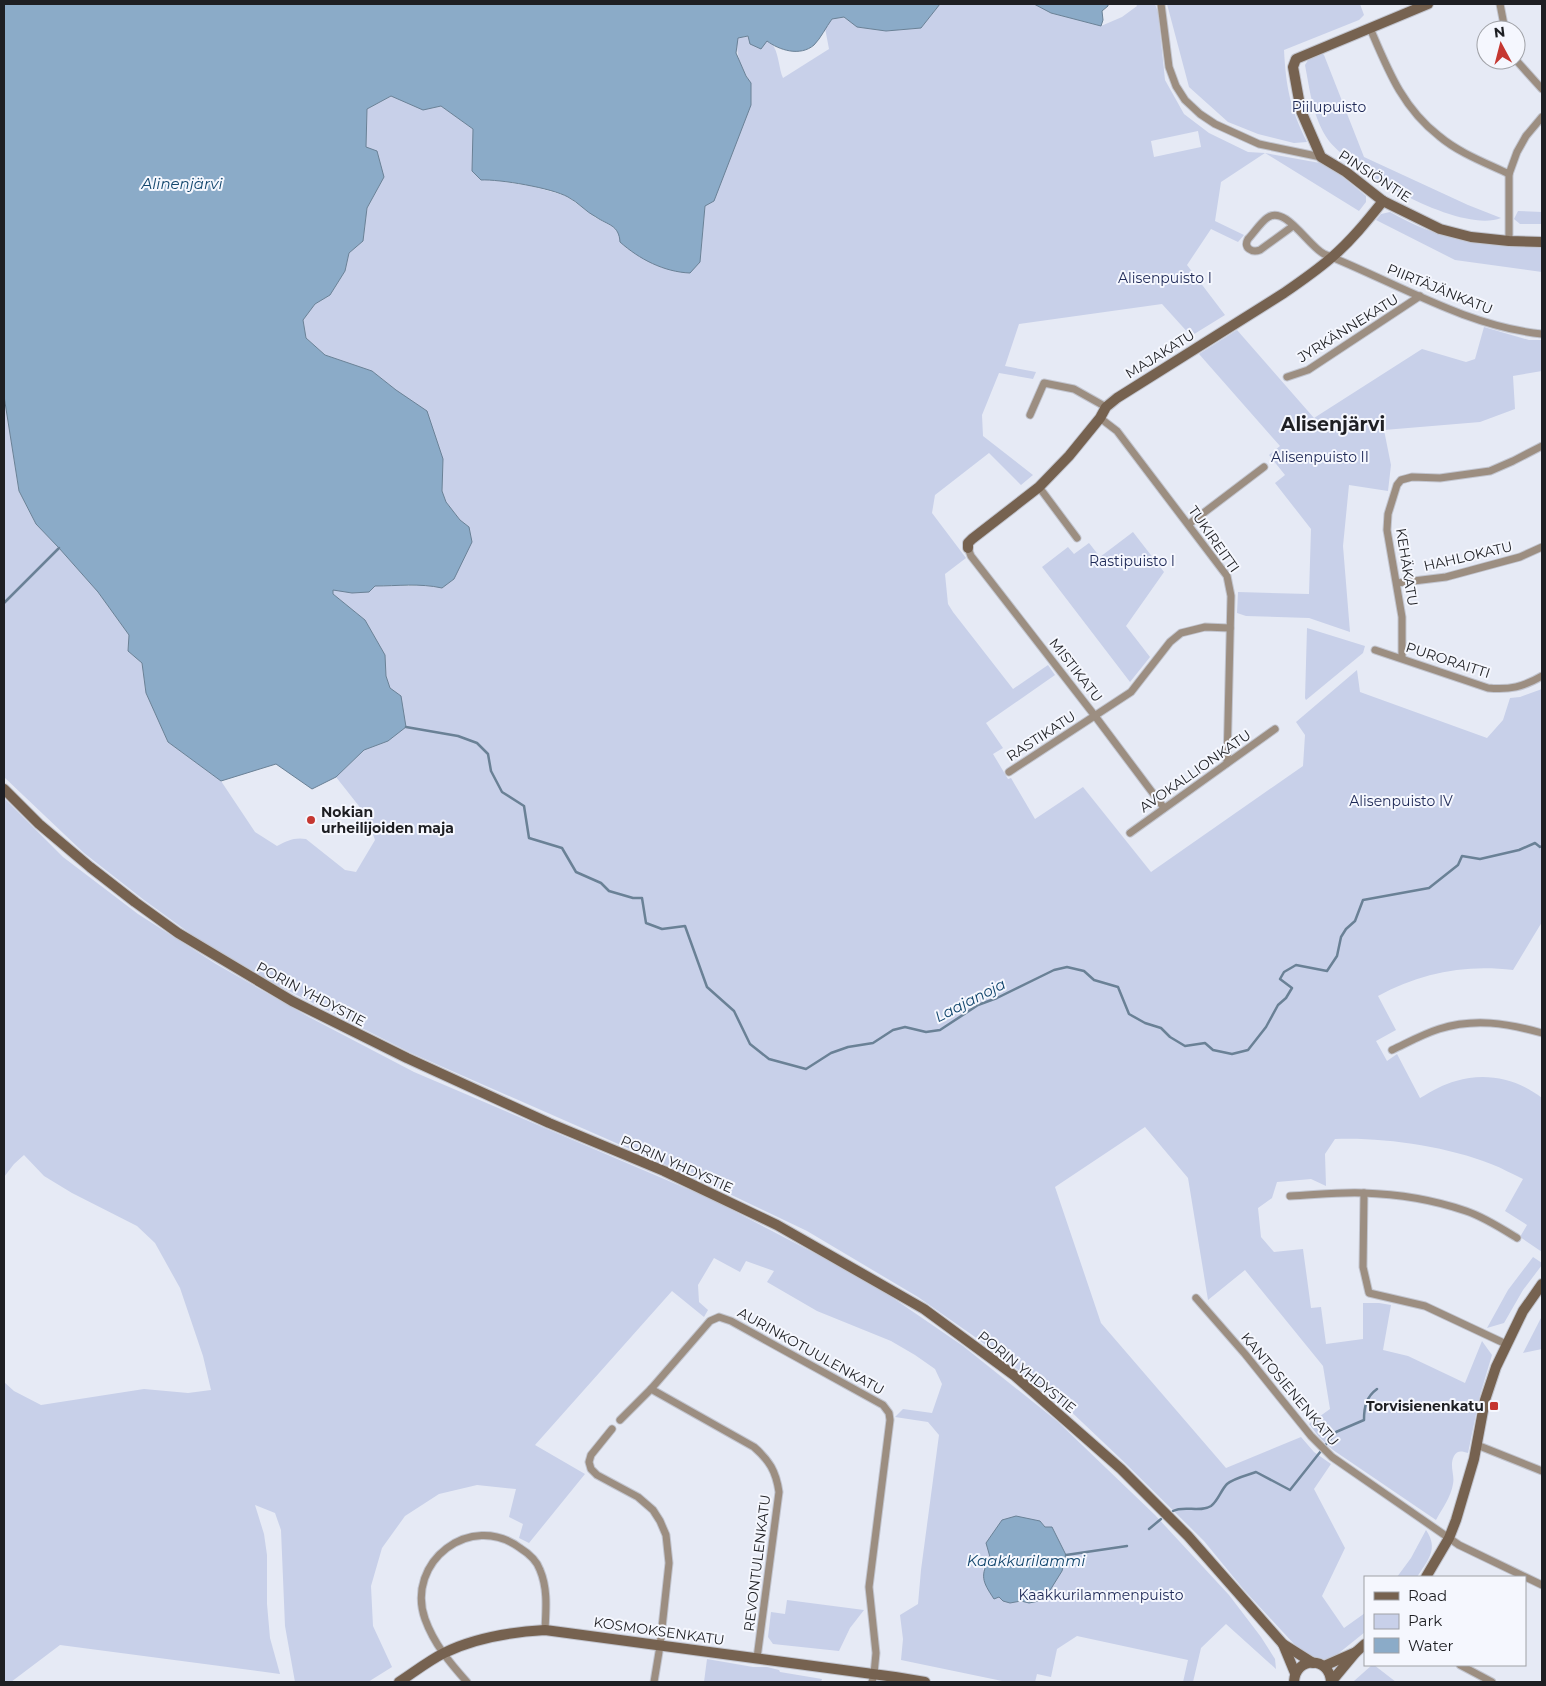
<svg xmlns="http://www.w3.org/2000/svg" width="1546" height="1686" viewBox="0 0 1546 1686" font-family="Montserrat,sans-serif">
	<rect width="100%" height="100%" fill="#e6eaf5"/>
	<g fill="#c8d0e9" fill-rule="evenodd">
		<path d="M940 4H1034L1051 13 1101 26 1122 17 1137 6 1136 4H1155L1158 12 1165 80 1184 114 1209 133 1248 152 1265 153 1320 163 1343 177 1366 196V202L1359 211 1265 153 1221 182 1215 221 1244 235 1238 242 1211 229 1187 265 1225 315 1191 336 1162 304 1019 324 1005 366 1036 372 1033 379 999 373 982 415 983 436 1033 475 1021 485 989 453 935 495 932 513 966 558 945 574 948 604 953 612 1013 689 1048 665 1055 675 986 723 1003 748 993 754 1008 779 1011 778 1035 819 1083 787 1151 872 1303 766 1305 735 1296 722 1357 670 1360 692 1487 738 1503 720 1510 698 1520 697 1542 689V922L1513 970C1465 964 1420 973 1378 996L1396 1030 1376 1041 1387 1061 1397 1054 1420 1098C1432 1091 1444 1084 1456 1081 1486 1072 1518 1079 1542 1098V1252L1520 1237 1527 1225 1505 1211 1523 1179C1512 1174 1502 1168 1491 1164 1446 1146 1382 1137 1335 1139L1325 1154 1326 1186 1311 1179 1277 1182 1272 1198 1258 1208 1261 1237 1274 1252 1303 1249 1311 1308 1321 1307 1326 1344 1363 1339V1303H1379L1391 1305 1383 1350 1408 1356 1465 1383 1482 1341 1492 1355 1480 1395 1468 1453C1462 1451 1457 1450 1454 1456 1449 1466 1455 1475 1453 1484 1451 1497 1442 1509 1436 1520L1333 1450 1319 1437 1309 1424 1330 1409 1323 1366 1245 1270 1208 1300 1188 1178 1145 1127 1055 1187 1101 1323 1226 1468 1301 1437 1314 1452 1331 1464 1314 1489 1345 1548 1322 1596 1344 1628 1365 1613V1632L1334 1657 1322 1660 1308 1655 1294 1644 1244 1590 1204 1541 1122 1460 1063 1404 975 1337 918 1297 807 1231 698 1179 411 1053 277 985 195 937 144 900 84 853 4 777V396L19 492 36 524 59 548 98 592 129 635 128 651 142 663 146 693 168 742 221 781 255 832 277 846C287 841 294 837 306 839L345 870 356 872 375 840 366 815 336 777 364 750 388 741 390 688 386 676 385 655 365 620 333 594V589L352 593 374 586H415L427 584 442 588 454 579 459 566 469 527 460 520 446 502 442 491 443 459 396 390 372 371 325 355 306 338 303 320 315 304 330 295 345 271 349 253 363 241 367 208 384 177 366 147 367 109 391 96 423 109 441 106 473 129 472 171 481 180H491L531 186 567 196 596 218 611 224 620 235 700 262 705 206 751 83C741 69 736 56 737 38 748 36 768 36 774 47 779 56 779 69 783 78L829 49 825 28 832 19 844 17 857 27 886 31 921 28ZM1198 131 1201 147 1154 157 1151 141Z"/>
		<path d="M1167 4H1360L1364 15 1359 20 1284 50C1286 87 1290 108 1307 142L1294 143 1258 134 1228 122 1189 87Z"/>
		<path d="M1322 53 1324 55 1364 157 1468 205 1501 218C1460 234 1355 173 1329 141 1313 119 1310 91 1305 65L1310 57Z"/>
		<path d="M1518 211 1542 212V224H1520L1514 219Z"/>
		<path d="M1390 212C1443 242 1484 246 1542 247V272L1455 260 1376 220 1381 214Z"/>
		<path d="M1484 327 1529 340H1542V371L1513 376 1515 409 1480 422 1384 430 1391 465 1388 491 1349 485 1343 546 1350 632 1309 618 1246 616 1237 613 1238 592 1309 594 1311 529 1275 483 1285 475 1269 455 1280 446 1199 354 1237 330 1314 418 1422 349 1466 362 1475 359Z"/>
		<path d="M1133 532 1164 572 1126 626 1150 657 1130 682 1042 567 1068 547 1074 554 1089 543 1100 557Z"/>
		<path d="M1307 628 1365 646 1363 653 1306 700 1305 698Z"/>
		<path d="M4 798 63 857 138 914 216 964 309 1017 414 1072 711 1199 820 1256 890 1296 963 1346 1057 1421 1155 1515 1229 1595 1261 1637 1275 1659 1276 1669 1226 1624 1201 1648 1193 1682H1183L1188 1660 1077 1636 1057 1649 1051 1677 1037 1674 1035 1682H1007L901 1660 903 1639 900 1615 918 1604 921 1570 939 1435 928 1422 895 1417 903 1409 932 1413 942 1384 935 1369 915 1355 891 1341 817 1311 767 1282 774 1271 746 1261 740 1272 714 1258 698 1285 699 1302 708 1310 704 1317 672 1291 535 1445 585 1474 529 1543 519 1538 523 1524 509 1517 516 1489 477 1485 439 1494 405 1516 382 1548 371 1586 373 1626 392 1667 368 1682H295L285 1626 281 1530 275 1513 255 1505 264 1534 267 1555V1604L270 1638 280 1674 60 1645 11 1682H4V1382L14 1391 41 1405 144 1389 188 1393 211 1390 203 1356 180 1288 155 1243 137 1226 72 1193 44 1176 24 1155 14 1164 4 1177ZM1032 1520 1040 1521 1045 1527 1029 1603 1021 1601 1010 1603 999 1597 983 1569 990 1557Z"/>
		<path d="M1533 1257 1542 1263V1265L1523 1290 1504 1323 1487 1328 1508 1290Z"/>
		<path d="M1542 1316V1349L1523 1353Z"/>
		<path d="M1426 1530C1439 1549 1428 1560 1417 1577H1397L1411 1558Z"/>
		<path d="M787 1600 864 1610 850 1628 839 1651 773 1644 768 1637 771 1612 785 1614Z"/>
		<path d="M707 1659 753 1667H767L779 1670 780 1672 822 1679 821 1682H704Z"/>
		<path d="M1372 1665H1374L1396 1682H1354V1681Z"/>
	</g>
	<g fill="#8babc8" stroke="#6a8196">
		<path d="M4 4H940L921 28 886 31 857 27 844 17 832 19C826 27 821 38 814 45 800 57 779 50 767 41L761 49 750 44 748 36 738 38 736 53 746 76 751 83V105L714 201 705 206 700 262 690 273C664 272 639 259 620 242 619 225 608 225 596 217 586 212 578 202 568 197 552 188 499 179 481 180L472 171 473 129 441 106 423 110 391 96 367 109 366 147 377 151 384 177 367 208 363 241 349 253 345 271 330 295 315 304 303 320 306 338 325 355 372 371 396 390 427 411 443 459 442 491 446 502 460 520 469 527 472 542 454 579 442 588C420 583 397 586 375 586L369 592 352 593 333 590V594L365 620 385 655 386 676 390 688 401 696 406 727 388 741 364 750 336 777 312 789 276 764 221 781 168 742 146 693 142 663 128 651 129 635 98 592 59 548 36 524 19 491 4 396Z"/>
		<path d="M1034 4H1108V6L1102 11 1103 20 1101 26 1051 13Z"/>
		<path d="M1016 1516 1040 1521 1045 1527H1052L1066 1555 1062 1571 1044 1600 1029 1603 1021 1601 1010 1603 1003 1601 999 1597 994 1599C982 1581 980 1576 990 1557L986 1543 1002 1520Z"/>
	</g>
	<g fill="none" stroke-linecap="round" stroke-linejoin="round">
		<g stroke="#6a8196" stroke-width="2.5">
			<path d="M4 603 59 548"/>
			<path d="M406 727 458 736 477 743 488 754 491 771 502 792 524 806 529 838 562 848 576 872 601 883 609 891 633 898H642L646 923 662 929 685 926 707 987 734 1011 750 1044 769 1059 806 1069 831 1053 848 1047 873 1043 893 1030 905 1027 926 1032 940 1030 978 1005 997 998 1054 970 1067 967 1084 971 1094 980 1118 987 1129 1014 1145 1023 1161 1028 1170 1037 1185 1046 1205 1043 1213 1050 1232 1054 1248 1050 1266 1027 1278 1005 1286 998 1292 988 1280 979 1284 972 1296 965 1327 971 1337 956 1341 937 1346 929 1355 921 1363 900 1429 888 1458 865 1462 856 1480 859 1519 850 1535 843 1540 847 1542 846"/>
			<path d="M1173 1511C1184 1505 1200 1513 1211 1506 1218 1501 1221 1490 1227 1484 1234 1478 1248 1475 1256 1472L1290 1490 1336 1432 1364 1420C1364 1407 1366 1397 1377 1389"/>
			<path d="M1149 1529 1161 1519"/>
			<path d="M1066 1555 1127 1546"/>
		</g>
		<g stroke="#c2c5cf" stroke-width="9">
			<g id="street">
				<path d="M1161 4 1169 67 1176 86 1185 100 1200 114 1215 124 1259 144 1321 157"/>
				<path d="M1500 4 1505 30"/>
				<path d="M1370 28C1388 70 1402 107 1439 136 1459 153 1486 163 1509 174"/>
				<path d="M1516 60 1542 89"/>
				<path d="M1293 226 1260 250C1252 253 1243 248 1248 239 1254 233 1260 223 1267 218 1285 204 1308 246 1324 254 1395 282 1465 326 1542 334"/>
				<path d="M1509 241V174L1517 152 1526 136 1542 117"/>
				<path d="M1287 377 1308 370 1420 296"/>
				<path d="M1030 415 1044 383 1074 389 1106 407"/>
				<path d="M1100 418 1117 431 1227 576 1231 596 1227 763"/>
				<path d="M1039 487 1077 538"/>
				<path d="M1189 524 1264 467"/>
				<path d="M968 548 971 556 1095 716 1164 808"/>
				<path d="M1397 583 1446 577 1520 557 1542 547"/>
				<path d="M1375 650 1488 688C1510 690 1523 687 1542 676"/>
				<path d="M1402 658V617L1387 530 1388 514 1397 485 1401 480 1412 477 1440 478 1490 471 1513 461 1542 446"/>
				<path d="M1009 772 1131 692 1170 642 1181 633 1205 627 1230 628"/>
				<path d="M1130 833 1275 729"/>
				<path d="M1392 1050C1407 1043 1423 1034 1439 1029 1474 1018 1507 1023 1542 1033"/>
				<path d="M1364 1193 1363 1267 1369 1293 1425 1306 1506 1344"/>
				<path d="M1290 1196C1314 1195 1339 1192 1363 1193 1397 1194 1434 1200 1466 1211 1484 1217 1501 1228 1517 1238"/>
				<path d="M1196 1298 1245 1354 1311 1436 1332 1457 1459 1545 1542 1585"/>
				<path d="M651 1389 754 1447C769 1460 776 1471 779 1492L757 1658"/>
				<path d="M620 1420 651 1389 710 1321 719 1317 731 1321 883 1405 889 1413 890 1420 869 1587 876 1653 874 1674 872 1682"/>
				<path d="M612 1429 591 1455 589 1462 591 1469 597 1475 638 1497 653 1510 660 1521 666 1535 669 1563 660 1646 654 1682"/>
				<path d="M1477 1445 1542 1471"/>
				<path d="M1460 1665 1492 1682"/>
				<path d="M467 1682C450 1663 434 1644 425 1619 405 1562 471 1511 520 1548 528 1553 537 1561 540 1570 548 1589 546 1609 545 1630"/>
			</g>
		</g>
		<g stroke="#c2c5cf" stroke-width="12">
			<g id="secondary">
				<path d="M1428 4 1296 59 1293 67 1301 111 1321 157 1346 172 1383 201 1440 229 1471 237 1509 241 1542 242"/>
				<path d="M968 548V543L972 539 1039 487 1069 456 1100 418 1106 407 1117 398 1284 293C1300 282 1316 271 1331 258 1351 241 1367 221 1383 201"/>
				<path d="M4 789 39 824 90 867 135 902 178 933 292 1001 407 1058 549 1123 664 1171 777 1225 924 1309 1015 1376 1121 1469 1188 1536 1283 1644 1313 1663"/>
				<path d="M1426 1577 1449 1538 1456 1520 1474 1459 1485 1400 1496 1367 1523 1311 1542 1284"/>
				<path d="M1283 1644 1295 1673"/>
				<path d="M1324 1666 1356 1652"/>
				<path d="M399 1682C413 1673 428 1661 444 1653 474 1638 512 1632 545 1630L895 1677 925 1682"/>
				<path d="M1294 1682C1295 1656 1330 1656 1331 1682"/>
				<path d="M1331 1682 1356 1652 1365 1644"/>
			</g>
		</g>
		<use href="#street" stroke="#9c8e81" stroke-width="7"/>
		<use href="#secondary" stroke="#766250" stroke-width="10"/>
	</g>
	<g fill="#c53731" stroke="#f5f7fe" stroke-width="2">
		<circle cx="311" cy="820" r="5"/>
		<rect x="1489" y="1401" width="10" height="10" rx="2.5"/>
	</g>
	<g text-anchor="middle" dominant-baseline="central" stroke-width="4" stroke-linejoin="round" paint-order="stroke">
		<g font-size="14" fill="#1d2856" stroke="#f5f7fe">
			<text x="1329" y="107">Piilupuisto</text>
			<text x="1165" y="278">Alisenpuisto I</text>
			<text x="1320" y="457">Alisenpuisto II</text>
			<text x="1132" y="561">Rastipuisto I</text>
			<text x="1401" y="801">Alisenpuisto IV</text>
			<text x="1101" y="1595">Kaakkurilammenpuisto</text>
		</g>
		<g font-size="14" fill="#1e1f23" stroke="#f5f7fe">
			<text transform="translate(1375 176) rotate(33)">PINSIÖNTIE</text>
			<text transform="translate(1440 289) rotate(22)">PIIRTÄJÄNKATU</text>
			<text transform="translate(1348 328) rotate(-32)">JYRKÄNNEKATU</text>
			<text transform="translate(1160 354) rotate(-32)">MAJAKATU</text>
			<text transform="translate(1214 539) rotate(55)">TUKIREITTI</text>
			<text transform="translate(1468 556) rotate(-13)">HAHLOKATU</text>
			<text transform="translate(1407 567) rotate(81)">KEHÄKATU</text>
			<text transform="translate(1448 660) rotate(18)">PURORAITTI</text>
			<text transform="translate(1076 670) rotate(52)">MISTIKATU</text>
			<text transform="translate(1041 736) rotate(-33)">RASTIKATU</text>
			<text transform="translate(1195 771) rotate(-35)">AVOKALLIONKATU</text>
			<text transform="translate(311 994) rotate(28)">PORIN YHDYSTIE</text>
			<text transform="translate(677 1164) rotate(24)">PORIN YHDYSTIE</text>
			<text transform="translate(811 1351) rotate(29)">AURINKOTUULENKATU</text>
			<text transform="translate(1027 1372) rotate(39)">PORIN YHDYSTIE</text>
			<text transform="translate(1290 1389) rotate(50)">KANTOSIENENKATU</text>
			<text transform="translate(757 1563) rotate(-83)">REVONTULENKATU</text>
			<text transform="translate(659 1631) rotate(8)">KOSMOKSENKATU</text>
		</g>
		<g font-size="14" font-weight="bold" fill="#1e1f23" stroke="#f5f7fe" text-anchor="start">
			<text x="321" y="812">Nokian<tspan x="321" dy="16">urheilijoiden maja</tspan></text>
			<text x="1484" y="1406" text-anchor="end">Torvisienenkatu</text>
		</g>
		<g font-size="15" font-style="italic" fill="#12466d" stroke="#f5f7fe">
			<text x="182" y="183">Alinenjärvi</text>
			<text transform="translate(970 1000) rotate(-27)">Laajanoja</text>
			<text x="1026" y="1560">Kaakkurilammi</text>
		</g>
		<g font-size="19" font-weight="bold" fill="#1e1f23" stroke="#f5f7fe">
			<text x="1333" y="424">Alisenjärvi</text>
		</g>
	</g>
	<rect width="1546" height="1686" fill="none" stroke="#1e1f23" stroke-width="10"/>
	<rect x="1364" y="1576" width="162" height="90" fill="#f5f7fe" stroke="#9fa1a6"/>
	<rect x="1374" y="1592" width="25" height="8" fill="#766250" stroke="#9fa1a6"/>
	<text x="1408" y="1601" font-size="15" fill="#1e1f23">Road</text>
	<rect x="1374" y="1614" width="25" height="15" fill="#c8d0e9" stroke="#9fa1a6"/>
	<text x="1408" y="1626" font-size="15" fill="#1e1f23">Park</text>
	<rect x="1374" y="1638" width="25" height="15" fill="#8babc8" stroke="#9fa1a6"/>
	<text x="1408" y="1651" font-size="15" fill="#1e1f23">Water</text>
	<g transform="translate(1501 45) rotate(353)"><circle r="24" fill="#f5f7fe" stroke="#9fa1a6"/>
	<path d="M0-4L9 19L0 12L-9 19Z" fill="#c53731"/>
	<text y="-8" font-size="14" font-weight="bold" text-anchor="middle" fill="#1e1f23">N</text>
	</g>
</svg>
